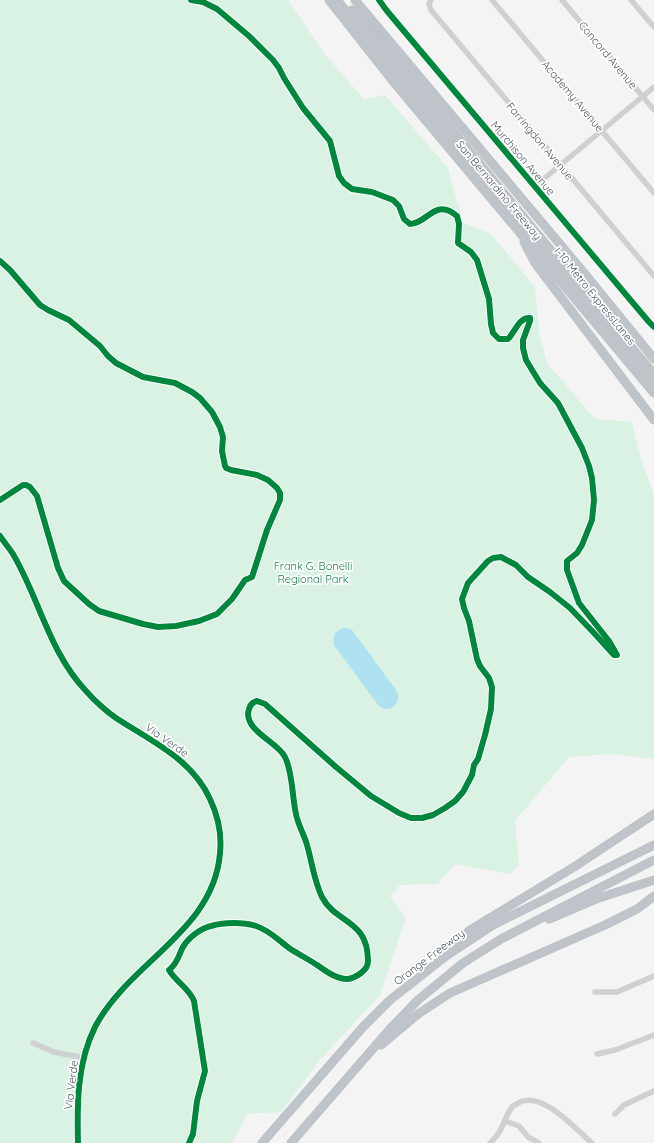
<svg xmlns="http://www.w3.org/2000/svg" width="654" height="1143" viewBox="0 0 654 1143" font-family="Quicksand,sans-serif">
	<rect width="100%" height="100%" fill="#f4f4f4"/>
	<path fill="#d9f2e3" d="M0 0H288L326 56 364 99 385 95 448 168 463 223 490 233 535 287 539 333 547 363 595 419 632 422 640 456 654 495V759L609 754 569 757 515 821 519 864 510 874 455 864 437 884 400 885 390 896 406 918 380 995 320 1060 281 1112 247 1114 232 1143H0Z"/>
	<path fill="#aee2f0" d="M347 628 352 630 396 690C400 697 398 703 392 708L384 709 378 705 334 645C331 635 337 628 347 628Z"/>
	<g fill="none" stroke-linecap="round" stroke-linejoin="round">
		<g stroke="#b9bec3" stroke-width="9">
			<g id="highway">
				<path d="M329 0 392 80 654 393"/>
				<path d="M337 0 624 349 654 383"/>
				<path d="M355 0 580 268 654 359"/>
				<path d="M352 10C454 130 552 254 654 374"/>
				<path d="M524 242 535 263 654 420"/>
				<path d="M549 919 596 899 654 880"/>
				<path d="M452 946 470 930 574 867 654 814"/>
				<path d="M381 1045 418 1014 450 993 605 925 637 909 654 896"/>
				<path d="M262 1143 363 1027 390 1000 446 956 493 925 654 845"/>
				<path d="M291 1143 390 1029 418 1000 463 963 501 939 654 860"/>
			</g>
		</g>
		<g stroke="#ced0d2" stroke-width="5.5">
			<path d="M379 0 387 11 649 322 654 327"/>
			<path d="M431 0 429 4 431 10 654 276"/>
			<path d="M492 0 654 193"/>
			<path d="M562 0 654 110"/>
			<path d="M631 0 654 27"/>
			<path d="M534 187 654 87"/>
			<path d="M595 992H617L654 976"/>
			<path d="M33 1043 54 1052 84 1058"/>
			<path d="M597 1054 615 1050 654 1035"/>
			<path d="M615 1114 624 1105 654 1091"/>
			<path d="M505 1121 519 1126 528 1137 539 1143"/>
			<path d="M490 1143C504 1131 503 1119 512 1107 515 1104 517 1104 520 1102 544 1092 575 1129 592 1143"/>
		</g>
		<path stroke="#caced1" stroke-width="7" d="M0 536C4 542 9 548 13 554 39 598 49 652 86 691 94 700 106 711 116 718 151 741 192 759 210 799 218 816 222 834 220 853 214 931 129 962 95 1027 77 1063 77 1104 78 1143"/>
		<use href="#highway" stroke="#bec4c9" stroke-width="8"/>
		<g stroke="#fff" stroke-width="8">
			<g id="cycleway">
				<path d="M379 0 387 11 649 322 654 327"/>
				<path d="M0 261 10 270 40 305 48 310 69 320 100 346 108 356 116 363 143 377 175 383 192 392 200 398 212 412 220 427 223 437 222 451 225 466 226 468 231 470 257 475 268 480 277 488 280 493V500L267 530 252 577 245 580 232 599 217 614 199 621 176 626 158 627 143 624 99 611 89 604 64 581 58 568 37 496 30 487 26 485H23L0 500"/>
				<path d="M0 536C4 542 9 548 13 554 39 598 49 652 86 691 94 700 106 711 116 718 151 741 192 759 210 799 218 816 222 834 220 853 214 931 129 962 95 1027 77 1063 77 1104 78 1143"/>
				<path d="M189 1143 193 1134 197 1101 205 1071 194 1001C189 988 176 982 169 970 178 963 178 956 183 947 188 938 201 928 211 926 225 922 243 922 256 926 269 930 278 940 289 948 298 954 308 959 317 965 326 971 336 979 347 979 352 979 357 976 361 973 365 970 368 966 368 961 368 919 336 924 322 897 314 881 312 862 307 845 304 834 298 825 296 814 292 797 293 773 285 757 278 742 242 730 249 709 250 705 252 702 257 701L265 704 336 767 371 796 399 813 411 818H422L433 815 445 808 455 801 463 792 472 775 474 765 478 759 485 735 491 709 492 687 489 678 480 666 477 659 469 621 464 608 462 599 468 583 488 561 493 558 501 557 516 565 528 577 550 592 570 608 594 633 614 655H617L609 641 579 603 567 570V561L577 553 582 545 592 520 594 500 592 478 589 466 582 448 558 403 540 383 526 360 523 348V340L530 321V318C519 317 515 332 508 339H499L493 333 491 324 489 299 477 260 471 252 458 243 459 224 457 216C435 197 427 224 410 224L404 219 399 206 393 200 372 192 352 189 344 183 339 176 330 141 303 108 284 78 279 68 273 60 249 36 217 9 203 2 191 0"/>
			</g>
		</g>
		<use href="#cycleway" stroke="#00873e" stroke-width="6"/>
	</g>
	<g text-anchor="middle" dominant-baseline="central" stroke-width="3.5" stroke-linejoin="round" paint-order="stroke">
		<g font-size="11" fill="#4a5661" stroke="#fff">
			<text transform="translate(608 55) rotate(50)">Concord Avenue</text>
			<text transform="translate(573 96) rotate(50)">Academy Avenue</text>
			<text transform="translate(540 141) rotate(50)">Farringdon Avenue</text>
			<text transform="translate(523 158) rotate(50)">Murchison Avenue</text>
			<text transform="translate(499 190) rotate(50)">San Bernardino Freeway</text>
			<text transform="translate(595 296) rotate(51)">I-10 Metro ExpressLanes</text>
			<text transform="translate(167 740) rotate(35)">Via Verde</text>
			<text transform="translate(429 957) rotate(-37)">Orange Freeway</text>
			<text transform="translate(71 1085) rotate(-83)">Via Verde</text>
		</g>
		<g font-size="11" fill="#17864f" stroke="#fff">
			<text x="313" y="566">Frank G. Bonelli<tspan x="313" dy="13">Regional Park</tspan></text>
		</g>
	</g>
</svg>
